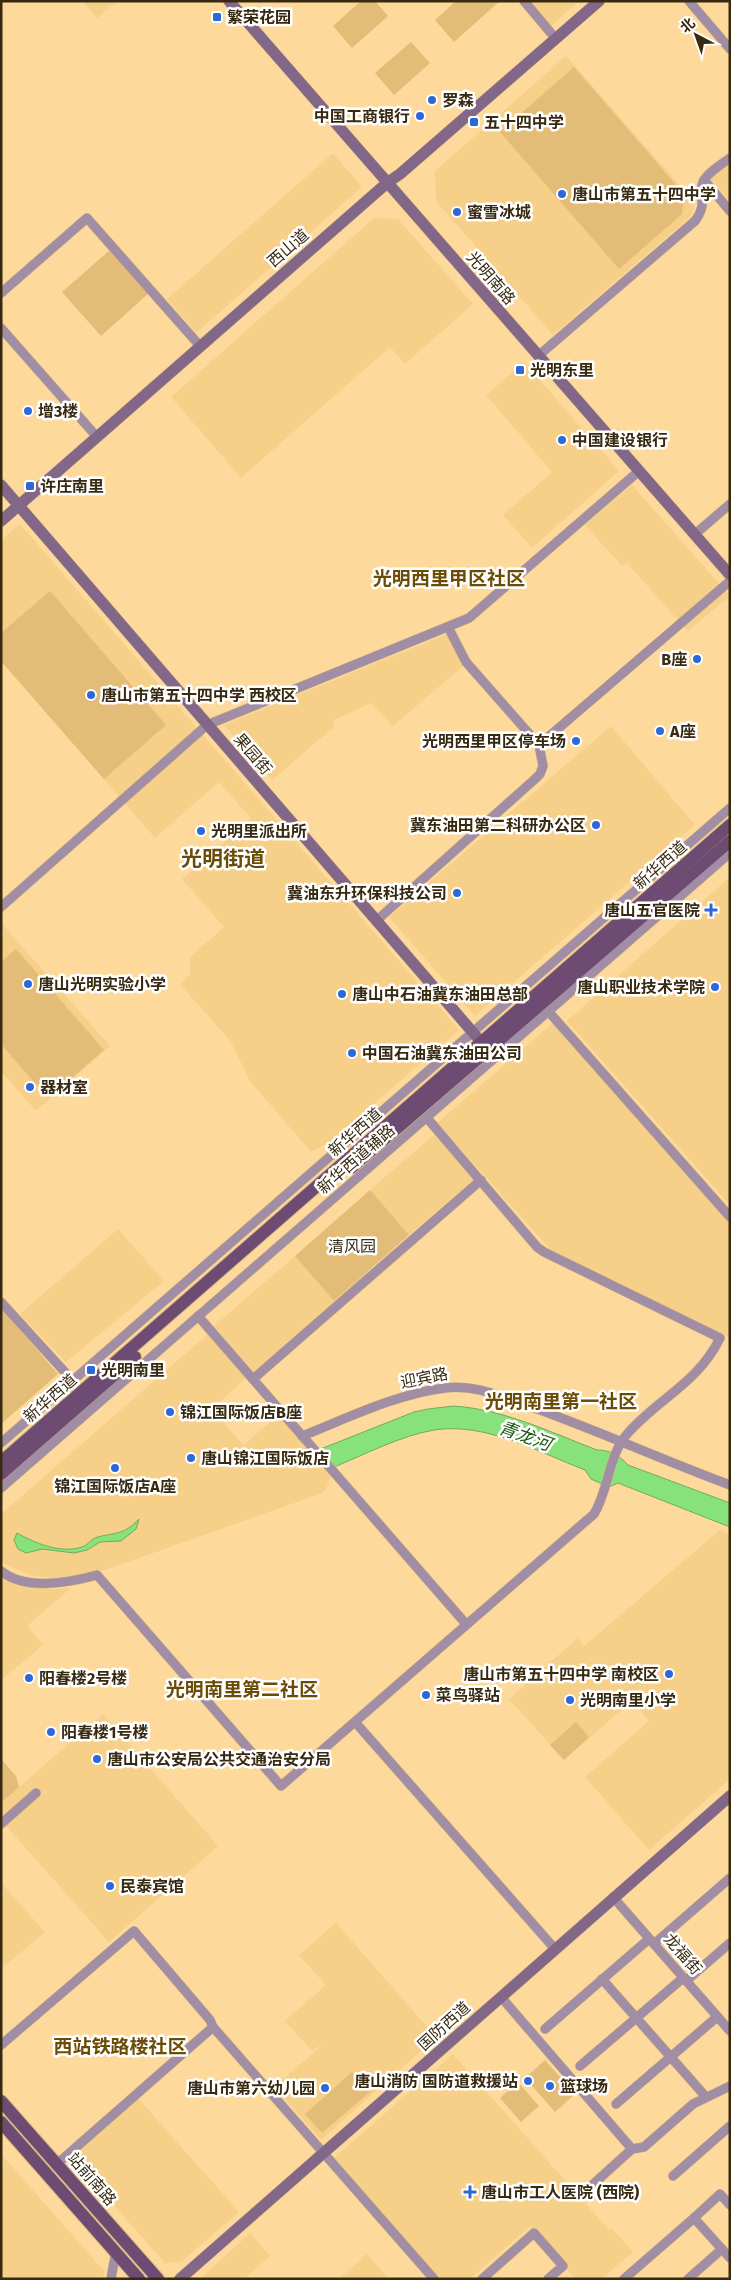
<svg xmlns="http://www.w3.org/2000/svg" width="731" height="2280" viewBox="0 0 731 2280" font-family="'Fira Sans','Noto Sans SC',sans-serif">
	<rect width="100%" height="100%" fill="#fdda9c"/>
	<g fill="#f6cf89">
		<path d="M82 1H117L97 18Z"/>
		<path d="M528 1H579L550 27Z"/>
		<path d="M566 56 691 198 694 208 691 216 553 335 436 201 435 171Z"/>
		<path d="M333 153 362 187 196 333 167 299Z"/>
		<path d="M730 163V202L711 179Z"/>
		<path d="M374 218 398 219 473 304 405 364 390 347 241 478 171 397Z"/>
		<path d="M524 362 619 471 532 548 503 515 552 472 486 395Z"/>
		<path d="M632 485 730 596 688 631 627 563 622 566 585 525Z"/>
		<path d="M20 524 459 1030 331 1141 311 1152 250 1081 231 1042 180 984 190 975V957L224 927 182 879 251 818 219 782 155 838 1 661V540Z"/>
		<path d="M447 634 463 666 393 726 371 703 332 721 335 726 272 780 224 725Z"/>
		<path d="M611 726 695 825 475 1016 389 917Z"/>
		<path d="M730 877V1205L567 1021Z"/>
		<path d="M1 923 110 1046 36 1111 1 1071Z"/>
		<path d="M553 1023 730 1224V1338L551 1250 437 1123Z"/>
		<path d="M434 1135 474 1179 409 1235 370 1190Z"/>
		<path d="M118 1229 164 1281 66 1362 20 1314Z"/>
		<path d="M295 1256 334 1301 253 1372 214 1326Z"/>
		<path d="M208 1334 246 1378 212 1409 243 1445 279 1415 327 1471 331 1477 326 1489 320 1494 108 1569 89 1574 53 1578 29 1575 1 1562V1514Z"/>
		<path d="M720 1530 730 1535V1779L649 1850 585 1777 649 1721 632 1701 564 1760 509 1699 578 1638 584 1646Z"/>
		<path d="M1 1574 9 1582 30 1586 51 1589 71 1588 27 1626 43 1645 1 1680Z"/>
		<path d="M103 1714 218 1846 109 1942 1 1820V1803Z"/>
		<path d="M1 1883 45 1932 1 1969Z"/>
		<path d="M336 1923 436 2037 321 2140 274 2087 326 2042 312 2051 285 2021 326 1985 299 1955Z"/>
		<path d="M453 2054 609 2230 612 2228 633 2252 601 2279H575L529 2227 470 2279H439L334 2158Z"/>
		<path d="M135 2095 239 2212 181 2262 165 2263 68 2154Z"/>
		<path d="M1 2154 105 2272 102 2279H1Z"/>
		<path d="M250 2233 270 2256 244 2279H200Z"/>
		<path d="M367 2254 389 2279H339Z"/>
	</g>
	<g fill="#e3bc77">
		<path d="M361 1H375L388 16 352 48 333 26Z"/>
		<path d="M456 1H500L454 42 435 20Z"/>
		<path d="M411 42 430 63 394 95 375 73Z"/>
		<path d="M574 67 684 194 682 214 619 269 500 132Z"/>
		<path d="M111 249 149 293 101 336 62 292Z"/>
		<path d="M50 591 166 725 104 779 1 661V633Z"/>
		<path d="M16 949 104 1050 48 1098 1 1044V962Z"/>
		<path d="M370 1190 409 1235 334 1301 295 1256Z"/>
		<path d="M1 1308 58 1374 1 1424Z"/>
		<path d="M576 1722 589 1737 564 1760 550 1745Z"/>
		<path d="M1 1759 16 1776 19 1787 1 1803Z"/>
		<path d="M545 2060 575 2094 555 2112 525 2078Z"/>
		<path d="M352 2072 370 2092 322 2133 305 2114Z"/>
		<path d="M518 2082 539 2106 521 2122 500 2098Z"/>
	</g>
	<g fill="#88e27c" stroke="#70ab5c">
		<path d="M453 1406C503 1409 550 1432 597 1450 610 1450 619 1455 628 1465L730 1503V1527L618 1483 609 1487 591 1479 585 1470C538 1452 486 1422 434 1430 400 1436 366 1454 334 1467L318 1450 414 1412 428 1409Z"/>
		<path d="M139 1519 136 1529 121 1541 100 1542 87 1550 74 1553 42 1549 26 1553 18 1549 14 1540 17 1533C35 1543 60 1554 82 1547 89 1545 91 1538 98 1537 117 1532 124 1535 139 1519Z"/>
	</g>
	<g fill="none" stroke-linecap="round" stroke-linejoin="round">
		<g stroke="#d6b780" stroke-width="10">
			<g id="street">
				<path d="M524 1 556 39"/>
				<path d="M689 1 730 49"/>
				<path d="M704 180 730 211"/>
				<path d="M1 293 87 218 200 346"/>
				<path d="M1 328 97 437"/>
				<path d="M538 356 695 221C709 202 697 197 703 182 707 173 722 164 730 158"/>
				<path d="M694 535 730 504"/>
				<path d="M539 745 730 581"/>
				<path d="M1 907 207 725 469 618 639 471"/>
				<path d="M376 921 535 779 540 774 543 766 539 745 466 662 448 627"/>
				<path d="M548 1011 730 1217"/>
				<path d="M1 1302 73 1381"/>
				<path d="M198 1316 466 1624"/>
				<path d="M253 1379 481 1180"/>
				<path d="M302 1436C348 1418 396 1394 445 1388 475 1384 502 1397 529 1406 597 1430 662 1460 730 1485"/>
				<path d="M1 1443 730 808"/>
				<path d="M1 1488 730 853"/>
				<path d="M1 1571C26 1591 68 1583 97 1575L281 1786 594 1514C609 1490 608 1455 628 1433 659 1398 698 1383 720 1338L544 1252 537 1247 427 1118"/>
				<path d="M355 1722 555 1949"/>
				<path d="M1 1824 36 1793"/>
				<path d="M613 1897 730 2031"/>
				<path d="M654 1944 730 1878"/>
				<path d="M602 1979 706 2097"/>
				<path d="M686 1981 730 1943"/>
				<path d="M501 1997 632 2149"/>
				<path d="M545 2029 649 1939"/>
				<path d="M1 2045 134 1931 210 2020 213 2027"/>
				<path d="M580 2066 683 1978"/>
				<path d="M616 2104 717 2017"/>
				<path d="M57 2164 213 2027 434 2279"/>
				<path d="M673 2176 730 2126"/>
				<path d="M590 2187 632 2149 644 2147 693 2104 730 2086"/>
				<path d="M694 2218 720 2194 730 2205"/>
				<path d="M111 2279 116 2251"/>
				<path d="M482 2279 534 2233 563 2266 548 2279"/>
				<path d="M624 2279 694 2218 730 2258"/>
				<path d="M688 2279 722 2249"/>
			</g>
		</g>
		<g stroke="#d6b780" stroke-width="12">
			<g id="secondary">
				<path d="M229 1 730 575"/>
				<path d="M1 485 482 1043"/>
				<path d="M1 521 387 183 400 174 599 1"/>
				<path d="M180 2279 730 1796"/>
			</g>
		</g>
		<g stroke="#d6b780" stroke-width="14">
			<g id="primary">
				<path d="M351 1168 730 841"/>
				<path d="M1 1462 730 825"/>
				<path d="M1 1474 135 1357"/>
				<path d="M1 2101 158 2279"/>
				<path d="M1 2122 139 2279"/>
			</g>
		</g>
		<use href="#street" stroke="#a18ea5" stroke-width="9"/>
		<use href="#secondary" stroke="#836788" stroke-width="11"/>
		<use href="#primary" stroke="#6d4b73" stroke-width="12"/>
	</g>
	<g fill="#2d69d6" stroke="#fff" stroke-width="2">
		<rect x="212" y="12" width="10" height="10" rx="2.5"/>
		<circle cx="432" cy="100" r="5"/>
		<circle cx="420" cy="116" r="5"/>
		<rect x="469" y="117" width="10" height="10" rx="2.5"/>
		<circle cx="562" cy="194" r="5"/>
		<circle cx="457" cy="212" r="5"/>
		<rect x="515" y="365" width="10" height="10" rx="2.5"/>
		<circle cx="28" cy="411" r="5"/>
		<circle cx="562" cy="440" r="5"/>
		<rect x="25" y="481" width="10" height="10" rx="2.5"/>
		<circle cx="697" cy="659" r="5"/>
		<circle cx="91" cy="695" r="5"/>
		<circle cx="660" cy="731" r="5"/>
		<circle cx="576" cy="741" r="5"/>
		<circle cx="596" cy="825" r="5"/>
		<circle cx="201" cy="831" r="5"/>
		<circle cx="457" cy="893" r="5"/>
		<path d="M708.5 902.5h5v5h5v5h-5v5h-5v-5h-5v-5h5z"/>
		<circle cx="28" cy="984" r="5"/>
		<circle cx="715" cy="987" r="5"/>
		<circle cx="342" cy="994" r="5"/>
		<circle cx="352" cy="1053" r="5"/>
		<circle cx="30" cy="1087" r="5"/>
		<rect x="86" y="1365" width="10" height="10" rx="2.5"/>
		<circle cx="170" cy="1412" r="5"/>
		<circle cx="191" cy="1458" r="5"/>
		<circle cx="115" cy="1468" r="5"/>
		<circle cx="669" cy="1674" r="5"/>
		<circle cx="29" cy="1678" r="5"/>
		<circle cx="426" cy="1695" r="5"/>
		<circle cx="570" cy="1700" r="5"/>
		<circle cx="51" cy="1732" r="5"/>
		<circle cx="97" cy="1759" r="5"/>
		<circle cx="110" cy="1886" r="5"/>
		<circle cx="528" cy="2081" r="5"/>
		<circle cx="550" cy="2086" r="5"/>
		<circle cx="325" cy="2088" r="5"/>
		<path d="M467.5 2184.5h5v5h5v5h-5v5h-5v-5h-5v-5h5z"/>
	</g>
	<g text-anchor="middle" dominant-baseline="central" stroke-width="5" stroke-linejoin="round" paint-order="stroke">
		<g font-size="16" font-weight="bold" fill="#382a11" stroke="#fff" text-anchor="start">
			<text x="227" y="17">繁荣花园</text>
			<text x="442" y="100">罗森</text>
			<text x="410" y="116" text-anchor="end">中国工商银行</text>
			<text x="484" y="122">五十四中学</text>
			<text x="572" y="194">唐山市第五十四中学</text>
			<text x="467" y="212">蜜雪冰城</text>
			<text x="530" y="370">光明东里</text>
			<text x="38" y="411">增3楼</text>
			<text x="572" y="440">中国建设银行</text>
			<text x="40" y="486">许庄南里</text>
			<text x="687" y="659" text-anchor="end">B座</text>
			<text x="101" y="695">唐山市第五十四中学 西校区</text>
			<text x="670" y="731">A座</text>
			<text x="566" y="741" text-anchor="end">光明西里甲区停车场</text>
			<text x="586" y="825" text-anchor="end">冀东油田第二科研办公区</text>
			<text x="211" y="831">光明里派出所</text>
			<text x="447" y="893" text-anchor="end">冀油东升环保科技公司</text>
			<text x="700" y="910" text-anchor="end">唐山五官医院</text>
			<text x="38" y="984">唐山光明实验小学</text>
			<text x="705" y="987" text-anchor="end">唐山职业技术学院</text>
			<text x="352" y="994">唐山中石油冀东油田总部</text>
			<text x="362" y="1053">中国石油冀东油田公司</text>
			<text x="40" y="1087">器材室</text>
			<text x="101" y="1370">光明南里</text>
			<text x="180" y="1412">锦江国际饭店B座</text>
			<text x="201" y="1458">唐山锦江国际饭店</text>
			<text x="115" y="1486" text-anchor="middle">锦江国际饭店A座</text>
			<text x="659" y="1674" text-anchor="end">唐山市第五十四中学 南校区</text>
			<text x="39" y="1678">阳春楼2号楼</text>
			<text x="436" y="1695">菜鸟驿站</text>
			<text x="580" y="1700">光明南里小学</text>
			<text x="61" y="1732">阳春楼1号楼</text>
			<text x="107" y="1759">唐山市公安局公共交通治安分局</text>
			<text x="120" y="1886">民泰宾馆</text>
			<text x="518" y="2081" text-anchor="end">唐山消防 国防道救援站</text>
			<text x="560" y="2086">篮球场</text>
			<text x="315" y="2088" text-anchor="end">唐山市第六幼儿园</text>
			<text x="481" y="2192">唐山市工人医院 (西院)</text>
		</g>
		<g font-size="16" fill="#382a11" stroke="#fff">
			<text transform="translate(288 248) rotate(-41)">西山道</text>
			<text transform="translate(491 278) rotate(49)">光明南路</text>
			<text transform="translate(253 754) rotate(49)">果园街</text>
			<text transform="translate(660 865) rotate(-41)">新华西道</text>
			<text transform="translate(355 1132) rotate(-41)">新华西道</text>
			<text transform="translate(356 1159) rotate(-41)">新华西道辅路</text>
			<text transform="translate(424 1378) rotate(-11)">迎宾路</text>
			<text transform="translate(50 1398) rotate(-41)">新华西道</text>
			<text transform="translate(683 1954) rotate(49)">龙福街</text>
			<text transform="translate(444 2026) rotate(-42)">国防西道</text>
			<text transform="translate(92 2179) rotate(49)">站前南路</text>
		</g>
		<g font-size="16" fill="#392d18" stroke="#fff">
			<text x="352" y="1246">清风园</text>
		</g>
		<g font-size="18" font-style="italic" fill="#1e5917" stroke="#fff">
			<text transform="translate(525 1436) rotate(20)">青龙河</text>
		</g>
		<g font-size="19" font-weight="bold" fill="#6b4c06" stroke="#fff">
			<text x="449" y="578">光明西里甲区社区</text>
			<text x="561" y="1401">光明南里第一社区</text>
			<text x="242" y="1689">光明南里第二社区</text>
			<text x="120" y="2046">西站铁路楼社区</text>
		</g>
		<g font-size="21" font-weight="bold" fill="#6b4c06" stroke="#fff">
			<text x="223" y="859">光明街道</text>
		</g>
	</g>
	<rect width="731" height="2280" fill="none" stroke="#382a11" stroke-width="5"/>
	<g transform="translate(696 35) rotate(319)" stroke="#ffffff" stroke-width="4" paint-order="stroke">
	<path d="M0-4L9 19L0 12L-9 19Z" fill="#382a11"/>
	<text y="-8" font-size="14" font-weight="bold" text-anchor="middle" fill="#382a11">北</text>
	</g>
</svg>
